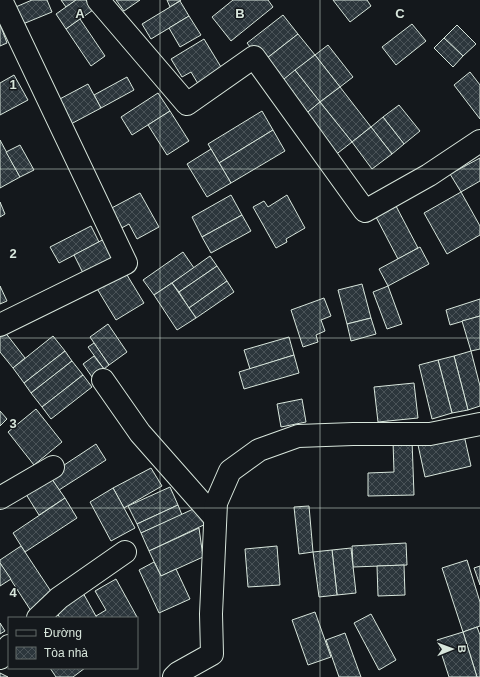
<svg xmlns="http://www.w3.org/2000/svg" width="480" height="677" viewBox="0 0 480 677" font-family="Arial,sans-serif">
	<defs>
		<pattern id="building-cross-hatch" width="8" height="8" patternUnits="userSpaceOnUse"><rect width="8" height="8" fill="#2c363c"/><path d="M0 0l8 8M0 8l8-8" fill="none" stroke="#4a5358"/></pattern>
	</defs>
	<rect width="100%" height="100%" fill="#14181c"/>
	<g fill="url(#building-cross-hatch)" stroke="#d8e6dc">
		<path d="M32 0H47L52 12 18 26 11 9Z"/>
		<path d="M61 0H76L66 7Z"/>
		<path d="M76 0H86L93 10 66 29 56 14Z"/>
		<path d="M116 0H140L124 11Z"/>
		<path d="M167 0H181L170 7Z"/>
		<path d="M233 0H268L273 7 231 41 212 17Z"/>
		<path d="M333 0H367L371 6 350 22Z"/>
		<path d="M180 1 189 16 151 39 142 24Z"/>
		<path d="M283 15 298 34 262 62 247 43Z"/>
		<path d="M189 16 201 35 180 47 169 28Z"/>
		<path d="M80 19 105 56 91 66 66 29Z"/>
		<path d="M0 24 7 43 0 46Z"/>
		<path d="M412 24 426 41 396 65 382 47Z"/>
		<path d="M457 25 476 44 463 56 444 38Z"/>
		<path d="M298 34 315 55 278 84 262 62Z"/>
		<path d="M444 38 463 56 453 67 434 48Z"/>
		<path d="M204 39 224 72 200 87 191 72 182 77 171 59Z"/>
		<path d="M328 45 353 77 340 87 315 55Z"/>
		<path d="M315 55 340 87 320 102 295 70Z"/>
		<path d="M295 70 320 102 303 116 278 84Z"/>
		<path d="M470 72 480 85V119L454 85Z"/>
		<path d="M14 75 28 100 0 115V83Z"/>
		<path d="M127 77 134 90 101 108 94 95Z"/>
		<path d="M88 84 101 108 69 125 56 101Z"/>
		<path d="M340 87 371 127 352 142 320 102Z"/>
		<path d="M158 93 170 111 132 135 121 117Z"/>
		<path d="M320 102 352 142 334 156 303 116Z"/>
		<path d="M399 105 420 131 404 144 383 117Z"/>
		<path d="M170 111 189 141 167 155 148 125Z"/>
		<path d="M262 111 273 130 219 163 208 144Z"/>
		<path d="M383 117 404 144 392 154 371 127Z"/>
		<path d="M371 127 392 154 372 169 352 142Z"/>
		<path d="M273 130 285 151 231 183 219 163Z"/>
		<path d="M0 140 20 177 0 188Z"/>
		<path d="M20 145 34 170 20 177 6 152Z"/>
		<path d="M211 149 231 183 207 197 187 164Z"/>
		<path d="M480 158V181L461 192 450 174Z"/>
		<path d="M461 192 480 226V235L447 254 424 213Z"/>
		<path d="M140 193 159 227 137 239 129 224 116 231 106 211Z"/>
		<path d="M231 195 242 215 202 237 192 217Z"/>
		<path d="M287 195 305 228 286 239 287 242 276 248 253 207 264 201 268 207Z"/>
		<path d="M0 202 5 214 0 217Z"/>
		<path d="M396 206 418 248 398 259 376 217Z"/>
		<path d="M242 215 251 231 211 253 202 237Z"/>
		<path d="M91 226 99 242 59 263 50 247Z"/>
		<path d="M108 237 121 263 87 281 74 255Z"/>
		<path d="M420 247 429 264 388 286 379 269Z"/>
		<path d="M183 252 194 268 154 295 143 280Z"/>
		<path d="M210 256 217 266 179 292 172 283Z"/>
		<path d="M217 266 227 281 189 308 179 292Z"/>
		<path d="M124 270 144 303 116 320 96 287Z"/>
		<path d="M227 281 234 292 196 318 189 308Z"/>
		<path d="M172 283 196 318 177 330 154 295Z"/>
		<path d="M362 284 371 318 347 324 338 290Z"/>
		<path d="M0 286 7 301 0 304Z"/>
		<path d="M388 286 402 324 387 329 373 292Z"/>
		<path d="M324 298 331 316 321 320 325 331 316 335 318 342 303 347 291 310Z"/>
		<path d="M480 299V316L450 325 446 310Z"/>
		<path d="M480 316V349L471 351 462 321Z"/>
		<path d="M371 318 376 334 351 341 347 324Z"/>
		<path d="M108 324 127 352 109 365 90 337Z"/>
		<path d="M1 327 25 358 13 368 0 352V328Z"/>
		<path d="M53 336 65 351 24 383 13 368Z"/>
		<path d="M289 337 294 355 250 369 244 350Z"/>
		<path d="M94 343 109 365 104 369 88 347Z"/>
		<path d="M65 351 72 361 31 393 24 383Z"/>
		<path d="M471 351 480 386V406L468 410 454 356Z"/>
		<path d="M294 355 299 373 244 389 239 372Z"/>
		<path d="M94 356 104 369 92 377 83 364Z"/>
		<path d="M454 356 468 410 452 413 438 360Z"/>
		<path d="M438 360 452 413 432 419 419 365Z"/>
		<path d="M72 361 83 375 42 407 31 393Z"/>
		<path d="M83 375 92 387 51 419 42 407Z"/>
		<path d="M414 383 418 418 378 422 374 387Z"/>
		<path d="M302 399 306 422 281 427 277 404Z"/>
		<path d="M36 409 62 442 34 465 8 432Z"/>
		<path d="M0 411 7 419 0 426Z"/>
		<path d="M464 435 471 466 425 477 418 445Z"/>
		<path d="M412 440 414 495 368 496V473L394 472 393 441Z"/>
		<path d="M96 444 106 460 59 490 49 475Z"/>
		<path d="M151 468 162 486 124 508 113 488Z"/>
		<path d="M49 475 65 498 39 515 24 491Z"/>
		<path d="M170 487 178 505 137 524 128 506Z"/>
		<path d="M113 488 135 528 111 541 90 502Z"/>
		<path d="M65 498 77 518 25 552 13 533Z"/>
		<path d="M178 505 182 515 141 533 137 524Z"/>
		<path d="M202 505 210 522 149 551 141 533Z"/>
		<path d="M309 506 313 552 299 554 294 507Z"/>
		<path d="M199 528 203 557 161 576 149 551Z"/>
		<path d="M406 543 407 565 353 567 352 546Z"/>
		<path d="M21 546 56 599 33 614 0 563V560Z"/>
		<path d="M277 546 280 585 248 587 245 549Z"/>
		<path d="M351 548 356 593 337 595 332 550Z"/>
		<path d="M332 550 337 595 319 597 313 552Z"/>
		<path d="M467 560 480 602V626L463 632 442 568Z"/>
		<path d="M154 562 161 576 176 569 190 599 159 613 139 570Z"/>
		<path d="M0 563 11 579 0 586Z"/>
		<path d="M404 565 405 595 378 596 377 566Z"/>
		<path d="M480 566V585L474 568Z"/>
		<path d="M116 579 137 617 134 618H97L96 616 106 610 95 591Z"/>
		<path d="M82 591 97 618H60L54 608Z"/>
		<path d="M315 612 331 657 308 665 292 620Z"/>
		<path d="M371 614 396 660 379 670 354 623Z"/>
		<path d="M0 623 5 631 0 634Z"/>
		<path d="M477 627 480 635V677H477L463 632Z"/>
		<path d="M463 632 477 677H449L437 640Z"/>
		<path d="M345 633 361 677H339L326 640Z"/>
		<path d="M50 668H85L73 677H56Z"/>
		<path d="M0 673 8 677H0Z"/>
	</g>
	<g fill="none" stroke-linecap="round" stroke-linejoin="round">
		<g stroke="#d8e6dc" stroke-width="24">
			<g id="minor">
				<path d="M98 0 187 104 254 57 365 211 429 175 480 141"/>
				<path d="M0 325 126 263 1 0"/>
				<path d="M103 380 140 433 215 518"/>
				<path d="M0 498 53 467"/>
				<path d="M38 618 59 598 125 552"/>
				<path d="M0 658 9 646"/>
				<path d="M174 677 178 673 212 654 211 614 216 503 230 471 259 450 298 436 353 434H430L480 424"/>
			</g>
		</g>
		<use href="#minor" stroke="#14181c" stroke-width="22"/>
	</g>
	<path fill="none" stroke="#d8e6dc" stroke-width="1" stroke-opacity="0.55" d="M160 0V677M320 0V677M0 169H480M0 338H480M0 508H480"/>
	<g font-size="13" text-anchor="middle" font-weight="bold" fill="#d8e6dc" stroke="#14181c" stroke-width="3" stroke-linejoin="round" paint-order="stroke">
		<text x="80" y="18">A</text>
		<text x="240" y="18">B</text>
		<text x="400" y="18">C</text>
		<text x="13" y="89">1</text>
		<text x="13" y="258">2</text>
		<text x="13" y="428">3</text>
		<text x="13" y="597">4</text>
	</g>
	<rect x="8" y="617" width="130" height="52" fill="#14181c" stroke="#626a69"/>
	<rect x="16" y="630" width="20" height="6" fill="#14181c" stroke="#626a69"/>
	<text x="44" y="637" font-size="12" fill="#d8e6dc">Đường</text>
	<rect x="16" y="647" width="20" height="12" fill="url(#building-cross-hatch)" stroke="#626a69"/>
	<text x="44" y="657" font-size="12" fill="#d8e6dc">Tòa nhà</text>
	<g transform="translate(452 649) rotate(89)" stroke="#14181c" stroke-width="3" paint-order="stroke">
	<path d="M0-3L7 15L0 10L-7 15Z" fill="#d8e6dc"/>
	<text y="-6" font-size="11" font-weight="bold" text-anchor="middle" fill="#d8e6dc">B</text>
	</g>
</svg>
